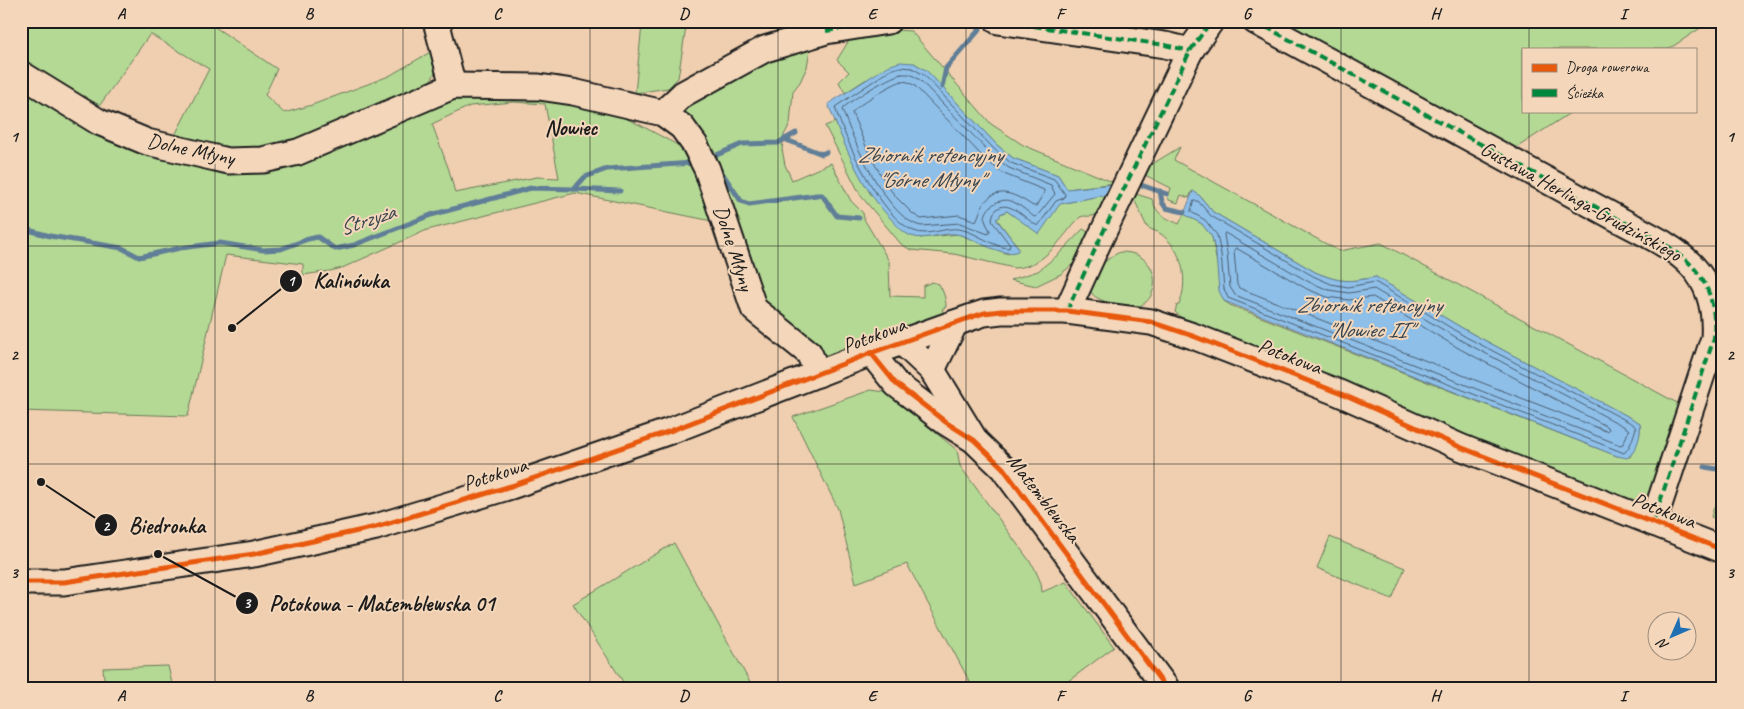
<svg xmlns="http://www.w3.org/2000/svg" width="1744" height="709" viewBox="0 0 1744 709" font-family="Caveat,sans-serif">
	<rect width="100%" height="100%" fill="#efcfb0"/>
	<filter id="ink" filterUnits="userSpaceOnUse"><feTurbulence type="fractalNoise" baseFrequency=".02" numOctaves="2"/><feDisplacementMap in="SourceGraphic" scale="10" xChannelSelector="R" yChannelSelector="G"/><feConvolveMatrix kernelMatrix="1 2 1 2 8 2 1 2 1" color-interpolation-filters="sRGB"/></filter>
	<g filter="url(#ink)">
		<g fill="#b4d994" stroke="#687a58" fill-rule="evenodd">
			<path d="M21 21H206L277 69 265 95 284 113 312 105 389 76 432 51 438 65 432 79 412 93 257 156 173 139 209 69 150 34 100 105 53 82 21 63Z"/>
			<path d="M639 21H687L678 78 668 88 635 93 642 25Z"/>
			<path d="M1280 21H1711L1669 49H1523V111H1573L1516 148Z"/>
			<path d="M867 28 911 31 991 124 1023 145 1115 183 1067 189 1058 175 1013 158 997 145 927 71 914 63 865 80 845 93 839 82 849 72 837 60 851 37Z"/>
			<path d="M811 43 807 67 800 82 793 91 790 124 784 135 782 149 785 165 792 180 831 163 851 201 863 213 864 219 889 261 890 296 923 297V286L932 282 939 284C943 291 946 298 946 307L942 309 946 318 826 361 757 298 699 144 683 112 687 101 775 52Z"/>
			<path d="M21 84 224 164 455 98 515 93 605 109 640 125 685 149 717 222 575 193 427 230 342 268 330 271 303 275V264L226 255 188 416 21 411ZM514 102 545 104 559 178 537 177 455 193 449 170 432 124 470 106Z"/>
			<path d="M835 122 854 164 871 195 920 238 958 234 1008 254 1018 247 996 218 1000 214 1007 211 1014 216 1060 204 1109 194C1105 202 1102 215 1092 216 1087 217 1085 215 1080 217 1061 237 1046 267 1014 268L954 254 911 250 901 244 861 196 825 126Z"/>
			<path d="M1180 147 1174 160 1339 251 1381 243 1679 404 1649 497 1643 501 1636 500 1634 505 1186 322 1175 312 1177 305H1179C1189 281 1183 250 1161 234 1157 231 1151 230 1147 227L1134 199 1136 194 1152 199C1157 216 1165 217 1179 224L1184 214 1202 224 1212 237 1224 301 1230 305 1617 456 1630 457C1635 446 1642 436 1640 423L1469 332 1376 277C1349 282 1341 283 1315 272L1213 212 1199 195 1192 191 1189 198 1181 195 1178 203 1169 200 1168 198 1171 188 1145 175 1149 166Z"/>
			<path d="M1083 229 1092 234 1084 251 1073 264 1061 274 1036 286 1010 280 1038 271 1059 254Z"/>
			<path d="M1120 252C1165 251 1164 309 1128 308 1123 308 1117 305 1113 304 1104 301 1095 299 1090 291 1097 271 1100 262 1120 252Z"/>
			<path d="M871 390 885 392 957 450 960 466 1034 567 1041 583 1042 592 1066 582 1114 647 1059 688H973L907 564 856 583 838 509 793 417Z"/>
			<path d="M1723 498V521L1711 517 1714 507Z"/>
			<path d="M1330 537 1405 568 1392 599 1317 568Z"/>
			<path d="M674 543 753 688H627L573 604Z"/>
			<path d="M168 666 173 688H105L103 668Z"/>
		</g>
		<g fill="#8ebfe9" stroke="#607e97">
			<path d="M900 62 914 63 927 71 997 145 1013 158 1058 175 1067 189 1114 184 1109 194 1060 204 1039 234 1007 211 1000 214V217L996 219 1018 247V251C1003 258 976 240 961 235 945 230 927 242 911 236 904 233 898 227 893 221 861 189 845 146 828 104L888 66Z"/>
			<path d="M1193 191 1199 195 1213 212 1315 272C1341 283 1349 282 1376 277L1469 332 1635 420 1640 423C1642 434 1636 453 1627 458L1617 456 1224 301 1219 291 1216 255 1212 237 1202 224 1184 214Z"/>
		</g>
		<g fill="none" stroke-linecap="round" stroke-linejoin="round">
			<g stroke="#4a5d6e" stroke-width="1">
				<path d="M901 67 912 68 924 75 994 149 1011 163 1054 179 1065 194 1064 198 1056 201 1038 226C1027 221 1008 197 996 210 993 213 992 217 992 221L1010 245 1009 248C992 247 977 232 959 229 945 227 928 237 914 231 881 218 845 140 835 107L890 70Z"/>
				<path d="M901 74H910L920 80 991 154 1009 168 1051 185 1055 194 1037 216 1034 217C1027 211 1019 204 1011 201 999 197 984 208 985 220 986 224 989 228 990 231L988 234 960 223 921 226C887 219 853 140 842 109 852 99 887 78 901 74Z"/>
				<path d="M902 81 908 82 915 86 986 160 1004 174 1044 190V193L1036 206H1033C1018 196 998 184 984 203 980 209 979 216 976 221L959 215 921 219 913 214 896 197 887 185 870 156 852 113C858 104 892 84 902 81Z"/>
				<path d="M1194 201H1198L1211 216 1313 276 1331 284 1348 287 1375 282 1466 337 1633 424 1636 428C1633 437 1631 447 1624 453L1619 451 1228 298 1224 289 1221 254 1217 235 1205 220 1191 212Z"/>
				<path d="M1225 233 1309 282 1329 290 1349 293 1374 289 1464 342 1627 428 1629 430 1623 444 1620 445 1235 295 1230 287 1227 253 1224 235Z"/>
				<path d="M1236 248 1307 289 1327 297 1349 300 1373 297 1460 349 1608 427 1609 430 1606 431 1239 288 1237 285 1234 251Z"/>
			</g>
			<g stroke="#607e97" stroke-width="5">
				<path d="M942 87 946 68 980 29"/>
				<path d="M784 139 822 154 826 152"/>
				<path d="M714 160 712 157 742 144 778 143 796 133"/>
				<path d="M718 167 741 201 749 204 817 195H822L837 216 859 218"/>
				<path d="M1141 185 1167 194"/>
				<path d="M574 189 620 191"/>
				<path d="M1160 191 1162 202 1166 208 1184 212"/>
				<path d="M21 228 50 236 122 248 139 257 180 248 220 243 263 250 281 249 308 239 318 237 335 249 354 245 431 215 531 188 574 189 585 177 607 169 692 163"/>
				<path d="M1705 467 1723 470"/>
			</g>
			<g stroke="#1c1c1c" stroke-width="29">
				<g id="minor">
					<path d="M436 21 453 86"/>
					<path d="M998 21 1165 45 1190 51"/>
					<path d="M1255 21 1618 219C1672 248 1719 265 1714 338L1653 523"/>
					<path d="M21 74 99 122 147 142 228 161 263 160 298 152 453 86 539 87 573 92 663 113 682 127 695 145 707 169 754 309 809 353 818 374"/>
					<path d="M663 113 683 94 765 49 826 31 888 21"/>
					<path d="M1067 311 1097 245 1190 51 1211 21"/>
					<path d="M902 342 932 370 973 437"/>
					<path d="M871 353 896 384 947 423 974 440 1003 468 1166 688"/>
					<path d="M932 370 955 323"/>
					<path d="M21 582H64L254 554 376 527 511 486 670 431 871 353 972 317 984 313 1001 311H1067L1151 322 1193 336 1339 393 1460 447 1723 550"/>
				</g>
			</g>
			<use href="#minor" stroke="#f4d7ba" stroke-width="25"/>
			<g stroke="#00873e" stroke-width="4" stroke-dasharray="8 4" stroke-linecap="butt">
				<path d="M998 21 1165 45 1190 51"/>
				<path d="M1255 21 1618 219C1672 248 1719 265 1714 338L1653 523"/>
				<path d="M826 31 888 21"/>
				<path d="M1067 311 1097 245 1190 51 1211 21"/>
			</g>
			<g stroke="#f4d7ba" stroke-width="8">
				<g id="cycleway">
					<path d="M871 353 896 384 947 423 974 440 1003 468 1166 688"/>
					<path d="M21 582H64L254 554 376 527 511 486 670 431 871 353 972 317 984 313 1001 311H1067L1151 322 1193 336 1339 393 1460 447 1723 550"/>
				</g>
			</g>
			<use href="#cycleway" stroke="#e8590c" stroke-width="5"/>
		</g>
	</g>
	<path fill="none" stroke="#1c1c1c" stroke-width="1" stroke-opacity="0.55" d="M215 21V688M403 21V688M590 21V688M778 21V688M966 21V688M1154 21V688M1341 21V688M1529 21V49M1529 111V688M21 246H1723M21 464H1723"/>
	<g text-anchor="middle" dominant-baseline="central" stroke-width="4" stroke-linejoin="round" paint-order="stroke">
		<g font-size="21" fill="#1c1c1c" stroke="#f4d7ba">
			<text transform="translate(191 149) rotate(12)">Dolne Młyny</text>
			<text transform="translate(1581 201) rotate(29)">Gustawa Herlinga-Grudzińskiego</text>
			<text transform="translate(734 248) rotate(72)">Dolne Młyny</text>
			<text transform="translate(874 335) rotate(-21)">Potokowa</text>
			<text transform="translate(1290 356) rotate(21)">Potokowa</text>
			<text transform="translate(495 474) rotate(-18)">Potokowa</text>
			<text transform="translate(1044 498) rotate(52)">Matemblewska</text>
			<text transform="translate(1664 510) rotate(21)">Potokowa</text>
		</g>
		<g font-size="22" font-weight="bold" fill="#1c1c1c" stroke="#f4d7ba">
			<text x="571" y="128">Nowiec</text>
		</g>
		<g font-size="22" font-style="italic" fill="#38454f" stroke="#f4d7ba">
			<text x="930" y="155">Zbiornik retencyjny<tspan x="930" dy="25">"Górne Młyny"</tspan></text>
			<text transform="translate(367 220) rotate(-18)">Strzyża</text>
			<text x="1369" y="305">Zbiornik retencyjny<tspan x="1369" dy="25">"Nowiec II"</tspan></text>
		</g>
	</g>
	<path fill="none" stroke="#1c1c1c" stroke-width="2" d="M232 328L291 281M41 482L106 525M158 554L247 603"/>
	<g fill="#1c1c1c" stroke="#f4d7ba" stroke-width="2">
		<circle cx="232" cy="328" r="5"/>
		<circle cx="41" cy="482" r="5"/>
		<circle cx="158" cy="554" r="5"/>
		<circle cx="291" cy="281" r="12"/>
		<circle cx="106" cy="525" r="12"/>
		<circle cx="247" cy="603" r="12"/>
	</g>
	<g font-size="15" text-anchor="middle" font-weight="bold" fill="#fff">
		<text x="291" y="286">1</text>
		<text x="106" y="531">2</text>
		<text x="247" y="608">3</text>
	</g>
	<g font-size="22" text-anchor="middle" font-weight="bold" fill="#1c1c1c" stroke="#f4d7ba" stroke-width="4" stroke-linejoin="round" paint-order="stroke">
		<text x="351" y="288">Kalinówka</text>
		<text x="167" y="533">Biedronka</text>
		<text x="382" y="611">Potokowa - Matemblewska 01</text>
	</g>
	<rect width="1744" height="709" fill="none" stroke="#f4d7ba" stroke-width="55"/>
	<rect x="1522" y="48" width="175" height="65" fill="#f4d7ba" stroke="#9e8c7b"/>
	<rect x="1532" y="64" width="25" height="8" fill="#e8590c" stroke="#9e8c7b"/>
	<text x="1566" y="72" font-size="15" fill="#1c1c1c">Droga rowerowa</text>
	<rect x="1532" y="89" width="25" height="8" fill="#00873e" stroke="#9e8c7b"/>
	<text x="1566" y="98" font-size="15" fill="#1c1c1c">Ścieżka</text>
	<g transform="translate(1672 636) rotate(225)"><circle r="24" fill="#f4d7ba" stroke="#9e8c7b"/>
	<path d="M0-4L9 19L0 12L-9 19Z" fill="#1f6fb2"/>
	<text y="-8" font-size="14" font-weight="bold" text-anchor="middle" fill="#1c1c1c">N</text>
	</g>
	<rect x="28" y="28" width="1688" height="654" fill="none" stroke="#1c1c1c" stroke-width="2"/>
	<g font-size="16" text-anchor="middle" font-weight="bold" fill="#1c1c1c">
		<text x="121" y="19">A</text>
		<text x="309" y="19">B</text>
		<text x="497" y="19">C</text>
		<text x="684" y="19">D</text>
		<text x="872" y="19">E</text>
		<text x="1060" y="19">F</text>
		<text x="1247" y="19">G</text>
		<text x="1435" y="19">H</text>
		<text x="1623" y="19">I</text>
		<text x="14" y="142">1</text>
		<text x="1730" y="142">1</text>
		<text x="14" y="360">2</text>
		<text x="1730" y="360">2</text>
		<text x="14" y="578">3</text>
		<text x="1730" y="578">3</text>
		<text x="121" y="701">A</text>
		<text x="309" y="701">B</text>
		<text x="497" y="701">C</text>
		<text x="684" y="701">D</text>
		<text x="872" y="701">E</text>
		<text x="1060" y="701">F</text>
		<text x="1247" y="701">G</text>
		<text x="1435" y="701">H</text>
		<text x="1623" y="701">I</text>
	</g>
</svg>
